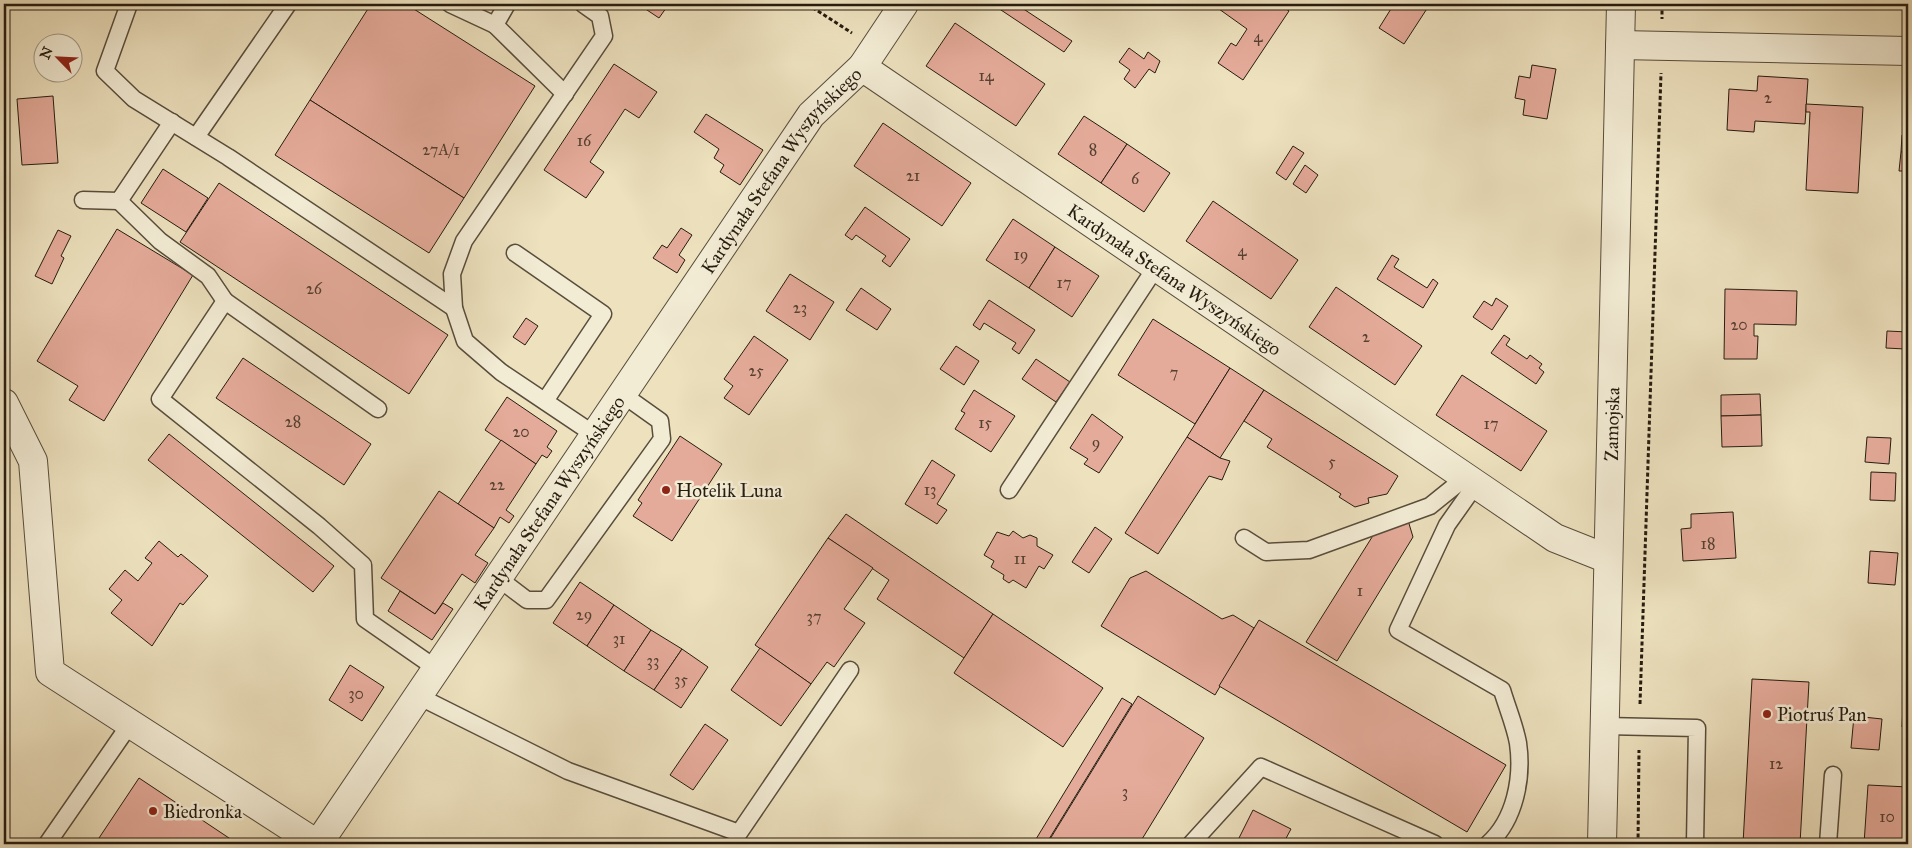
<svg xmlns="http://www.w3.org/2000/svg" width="1912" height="848" viewBox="0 0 1912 848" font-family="'IM FELL Great Primer',serif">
	<rect width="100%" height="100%" fill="#ede1be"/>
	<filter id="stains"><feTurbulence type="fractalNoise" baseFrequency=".004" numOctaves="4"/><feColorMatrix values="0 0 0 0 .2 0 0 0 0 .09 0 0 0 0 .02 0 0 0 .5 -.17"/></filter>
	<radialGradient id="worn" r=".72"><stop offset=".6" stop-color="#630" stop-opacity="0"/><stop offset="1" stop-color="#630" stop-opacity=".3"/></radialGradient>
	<g fill="#e5ab9a" stroke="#261c10">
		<path d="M371 4H406L535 86 464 198 310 100Z"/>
		<path d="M638 4H669L659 18Z"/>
		<path d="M992 4H1016L1072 41 1064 52Z"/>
		<path d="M1212 4H1279L1289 11 1243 80 1218 63 1231 43 1236 46 1247 29Z"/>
		<path d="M1394 4H1430L1404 44 1379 28Z"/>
		<path d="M955 23 1045 84 1016 126 926 66Z"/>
		<path d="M1129 48 1144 59 1148 52 1160 61 1155 73 1149 69 1135 88 1124 79 1130 70 1119 62Z"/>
		<path d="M614 64 657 92 639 118 625 109 590 162 604 172 586 198 544 170Z"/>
		<path d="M1532 65 1556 69 1547 119 1523 115 1525 100 1515 98 1519 76 1530 78Z"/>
		<path d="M1758 76 1808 79 1805 124 1755 121 1754 132 1727 130 1729 89 1757 91Z"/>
		<path d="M53 96 58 163 22 165 17 99Z"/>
		<path d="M310 100 464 198 429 253 275 155Z"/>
		<path d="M1806 104 1863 107 1858 193 1806 190 1810 112H1806Z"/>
		<path d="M706 114 763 150 740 185 720 172 724 165 714 158 719 149 694 132Z"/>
		<path d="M1084 116 1127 144 1101 183 1058 154Z"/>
		<path d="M883 123 971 183 942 226 854 166Z"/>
		<path d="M1902 135H1908V152H1901Z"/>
		<path d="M1127 144 1170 173 1144 212 1101 183Z"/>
		<path d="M1293 146 1304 153 1286 180 1276 173Z"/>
		<path d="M1901 152H1908V171H1899Z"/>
		<path d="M1305 165 1318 175 1306 193 1293 184Z"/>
		<path d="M163 169 208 198 186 232 141 203Z"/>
		<path d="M219 183 448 335 409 394 180 242Z"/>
		<path d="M1213 201 1298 260 1271 299 1186 241Z"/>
		<path d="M865 207 910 239 890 267 882 261 886 256 856 235 852 240 845 235Z"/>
		<path d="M1013 219 1055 247 1029 288 986 260Z"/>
		<path d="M681 228 692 235 679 255 685 260 677 273 653 258 662 245 667 248Z"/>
		<path d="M117 229 193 275 104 421 69 400 78 386 37 361Z"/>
		<path d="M58 230 71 236 61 256 64 258 52 284 35 276Z"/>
		<path d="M1055 247 1099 276 1072 317 1029 288Z"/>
		<path d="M1392 255 1399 259 1394 267 1427 288 1433 279 1438 283 1423 308 1377 279Z"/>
		<path d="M790 274 834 302 810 340 766 311Z"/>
		<path d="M1336 287 1422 346 1395 385 1309 327Z"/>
		<path d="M861 288 891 309 877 330 846 310Z"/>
		<path d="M1725 289 1797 291 1796 325 1754 324V336H1758L1757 359H1724Z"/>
		<path d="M1496 298 1508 306 1492 330 1473 317 1484 301 1492 306Z"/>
		<path d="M989 300 1035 330 1019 354 1012 349 1016 343 984 323 980 330 973 325Z"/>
		<path d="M526 318 538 326 525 345 513 337Z"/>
		<path d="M1153 319 1230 368 1195 424 1118 375Z"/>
		<path d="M1887 331 1908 332V360L1904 359 1905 349 1886 348Z"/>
		<path d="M1504 335 1510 339 1506 345 1527 359 1530 355 1542 364 1539 368 1544 372 1536 384 1491 353Z"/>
		<path d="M754 336 788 360 749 415 724 398 733 386 724 379Z"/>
		<path d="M956 346 979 361 964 385 940 369Z"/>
		<path d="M243 358 371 444 344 485 216 398Z"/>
		<path d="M1036 359 1070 382 1056 402 1022 379Z"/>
		<path d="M1230 368 1264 390 1220 458 1187 437Z"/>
		<path d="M1462 375 1547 431 1521 471 1436 415Z"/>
		<path d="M974 390 1015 416 991 452 955 429 965 413 961 411Z"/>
		<path d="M1264 390 1398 476 1387 494 1368 498 1369 503 1355 507 1339 497 1341 494 1267 447 1272 439 1244 421Z"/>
		<path d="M1760 394 1761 415 1721 416V395Z"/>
		<path d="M507 397 557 431 547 447 552 451 547 458 542 455 536 464 485 430Z"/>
		<path d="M1092 414 1123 437 1099 473 1084 464 1088 459 1070 448Z"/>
		<path d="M1761 415 1762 446 1722 447 1721 416Z"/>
		<path d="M169 434 334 566 313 592 148 460Z"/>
		<path d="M680 436 722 464 672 541 633 516 642 503 638 500Z"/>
		<path d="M1187 437 1220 458 1230 461 1222 480 1209 476 1158 554 1125 533Z"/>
		<path d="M1867 437 1891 438 1889 464 1865 462Z"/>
		<path d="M501 440 536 464 506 510 514 516 509 523 500 517 494 528 458 504Z"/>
		<path d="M932 460 955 475 937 504 947 510 937 524 905 504Z"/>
		<path d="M1871 472 1896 473 1895 501 1870 500Z"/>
		<path d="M439 491 494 528 475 555 488 563 475 583 462 574 435 614 381 578Z"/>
		<path d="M1733 512 1736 558 1683 561 1681 529 1691 528V514Z"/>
		<path d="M846 514 993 614 964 658 877 599 889 580 828 538Z"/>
		<path d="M1407 517 1413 537 1337 661 1306 642 1379 526Z"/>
		<path d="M1095 527 1112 539 1089 573 1072 562Z"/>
		<path d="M1013 531 1023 538 1030 535 1037 538V546L1053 555 1044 569 1039 566 1026 588 1013 580 1009 583 1003 579 1004 575 991 567 994 561 984 555 997 532 1009 536Z"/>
		<path d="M828 538 873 568 844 609 865 623 834 667 827 662 811 684 755 645Z"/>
		<path d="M159 541 178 557 181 554 208 576 183 605 180 603 152 646 111 613 122 600 109 589 125 570 138 581 152 563 145 558Z"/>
		<path d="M1870 551 1898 553 1895 585 1868 583Z"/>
		<path d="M1146 571 1222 619 1233 615 1254 628 1215 695 1101 626 1130 578Z"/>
		<path d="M580 582 614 605 587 646 553 623Z"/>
		<path d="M400 591 435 614 443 603 453 609 432 640 388 611Z"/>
		<path d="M1908 603V653H1905Z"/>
		<path d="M614 605 651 630 624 671 587 646Z"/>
		<path d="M993 614 1103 688 1063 747 954 673Z"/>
		<path d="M1259 620 1506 765 1467 832 1219 686Z"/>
		<path d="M651 630 682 649 654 690 624 671Z"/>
		<path d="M760 648 811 684 781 726 731 690Z"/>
		<path d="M682 649 708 667 681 708 654 690Z"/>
		<path d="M350 665 384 687 362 721 329 700Z"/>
		<path d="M1752 679 1809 682 1800 844H1743Z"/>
		<path d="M1904 688 1908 689V727H1902Z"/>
		<path d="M1138 696 1204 738 1139 844H1047Z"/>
		<path d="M1122 698 1132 704 1046 844H1033Z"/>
		<path d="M1854 716 1882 719 1879 750 1851 748Z"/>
		<path d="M705 724 728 740 693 790 670 775Z"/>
		<path d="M139 778 238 844H95Z"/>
		<path d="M1868 785 1908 787V844H1864Z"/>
		<path d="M1253 810 1291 829 1283 844H1236Z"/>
	</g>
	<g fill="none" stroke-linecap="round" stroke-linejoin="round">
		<g stroke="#584d3c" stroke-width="19">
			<g id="service">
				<path d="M129 4 105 71 134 99 228 157 454 308"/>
				<path d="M450 4 495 25"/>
				<path d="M507 4 495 25 565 94"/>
				<path d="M583 4 600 16 604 36 464 241 452 274 454 308 465 341 501 372 595 435"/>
				<path d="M196 137 288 4"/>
				<path d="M83 200 119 201 172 122"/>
				<path d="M119 201 160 241 208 276 225 301"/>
				<path d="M515 253 603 314 545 401"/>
				<path d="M378 409 225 301 160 399 319 526 363 565 365 619 437 669"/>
				<path d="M1476 484 1447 525 1398 630 1502 690C1507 707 1515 726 1518 743 1523 778 1515 820 1488 844"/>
				<path d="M1009 490 1156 267"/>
				<path d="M1244 538 1266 552 1309 550 1430 506 1466 477"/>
				<path d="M498 578 527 600H546L662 439 660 421 622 394"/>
				<path d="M418 696 568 771 739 833 850 670"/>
				<path d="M1605 726 1697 728 1695 844"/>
				<path d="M47 844 130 724"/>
				<path d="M1191 844 1261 767 1435 844"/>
				<path d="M1828 844 1833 775"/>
			</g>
		</g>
		<g stroke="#584d3c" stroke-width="30">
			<g id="minor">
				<path d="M1620 45 1908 51"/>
				<path d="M862 67 904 4"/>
				<path d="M4 403 33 461 50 672 317 844"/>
				<path id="s1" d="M318 844 811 115 862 67 1555 538 1608 559"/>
			</g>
		</g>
		<g stroke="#584d3c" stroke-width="30">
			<g id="tertiary">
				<path id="s2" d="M1602 844 1621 4"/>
			</g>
		</g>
		<g stroke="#261c10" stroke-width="3" stroke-dasharray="4 2.5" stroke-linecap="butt">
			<path d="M807 4 852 33"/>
			<path d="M1662 4V19"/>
			<path d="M1640 704 1661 73"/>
			<path d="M1638 844 1639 750"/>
		</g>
		<use href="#service" stroke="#f3ecd5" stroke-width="16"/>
		<use href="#minor" stroke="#f3ecd5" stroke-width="28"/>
		<use href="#tertiary" stroke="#f3ecd5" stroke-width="28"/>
	</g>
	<g fill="#8f2418" stroke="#f3ecd5" stroke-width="2">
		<circle cx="666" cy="490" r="5"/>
		<circle cx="1767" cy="714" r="5"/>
		<circle cx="153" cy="811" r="5"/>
	</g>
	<g text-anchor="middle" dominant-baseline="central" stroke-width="5" stroke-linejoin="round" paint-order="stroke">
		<g font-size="16" fill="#564032">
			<text x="1258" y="36">4</text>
			<text x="986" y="75">14</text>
			<text x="1768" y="97">2</text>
			<text x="584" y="140">16</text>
			<text x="441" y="149">27A/1</text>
			<text x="1093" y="149">8</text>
			<text x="913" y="175">21</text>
			<text x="1135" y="178">6</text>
			<text x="1242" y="250">4</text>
			<text x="1021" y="254">19</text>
			<text x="1064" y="282">17</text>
			<text x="314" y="288">26</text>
			<text x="800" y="307">23</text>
			<text x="1739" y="324">20</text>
			<text x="1366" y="336">2</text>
			<text x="756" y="370">25</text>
			<text x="1174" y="372">7</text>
			<text x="293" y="421">28</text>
			<text x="985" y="422">15</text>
			<text x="1491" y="423">17</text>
			<text x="521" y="431">20</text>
			<text x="1096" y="442">9</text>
			<text x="1332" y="461">5</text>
			<text x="497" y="484">22</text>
			<text x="930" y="489">13</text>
			<text x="1708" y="543">18</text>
			<text x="1020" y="558">11</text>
			<text x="1360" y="590">1</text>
			<text x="584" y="614">29</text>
			<text x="814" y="616">37</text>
			<text x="619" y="638">31</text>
			<text x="653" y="660">33</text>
			<text x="681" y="679">35</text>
			<text x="356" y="693">30</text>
			<text x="1776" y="763">12</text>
			<text x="1125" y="791">3</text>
			<text x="1887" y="816">10</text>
		</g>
		<g font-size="19" fill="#261c10" stroke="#f3ecd5">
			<text stroke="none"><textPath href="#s1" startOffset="818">Kardynała Stefana Wyszyńskiego</textPath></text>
			<text stroke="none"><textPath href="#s1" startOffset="1328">Kardynała Stefana Wyszyńskiego</textPath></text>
			<text stroke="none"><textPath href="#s2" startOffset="420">Zamojska</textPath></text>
			<text stroke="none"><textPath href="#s1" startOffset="412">Kardynała Stefana Wyszyńskiego</textPath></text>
		</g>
		<g font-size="19" fill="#261c10" stroke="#f3ecd5" text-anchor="start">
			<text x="676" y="490">Hotelik Luna</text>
			<text x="1777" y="714">Piotruś Pan</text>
			<text x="163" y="811">Biedronka</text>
		</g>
	</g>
	<rect width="1912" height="848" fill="none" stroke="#ede1be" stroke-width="20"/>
	<rect x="5" y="5" width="1902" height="838" fill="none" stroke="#261c10" stroke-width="2.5"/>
	<rect x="10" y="10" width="1892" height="828" fill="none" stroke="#261c10"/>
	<g transform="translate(58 58) rotate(294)"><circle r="24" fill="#f3ecd5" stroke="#a19986"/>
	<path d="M0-4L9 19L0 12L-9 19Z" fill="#8f2418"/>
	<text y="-8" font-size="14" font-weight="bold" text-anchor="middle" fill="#261c10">N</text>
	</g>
	<rect width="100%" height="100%" filter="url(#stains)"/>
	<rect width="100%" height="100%" fill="url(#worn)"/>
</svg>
